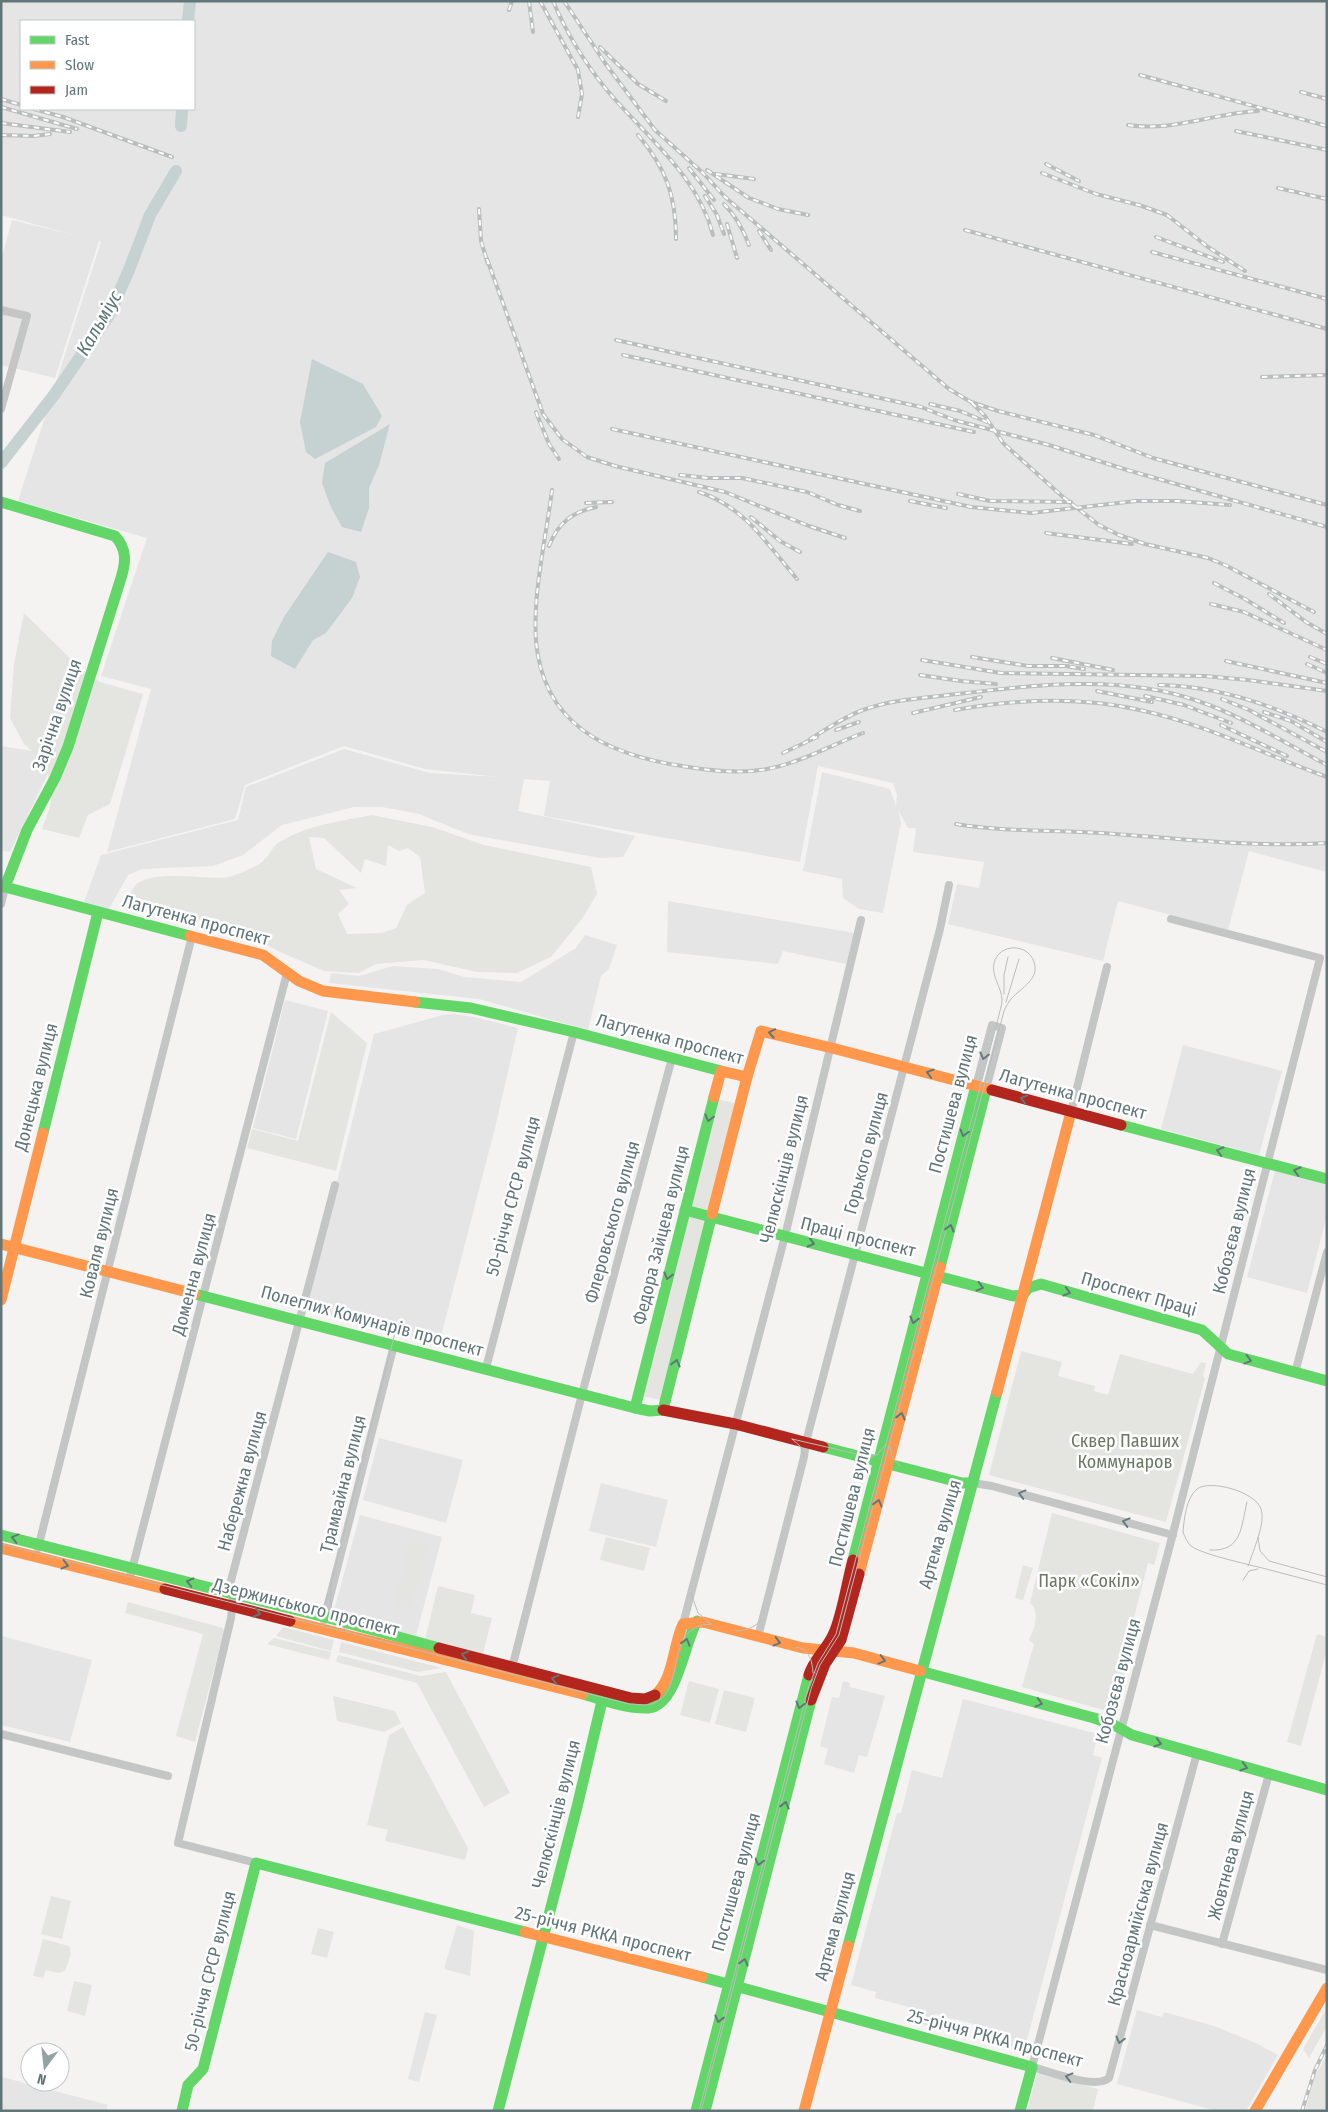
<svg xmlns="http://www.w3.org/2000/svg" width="1328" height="2112" viewBox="0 0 1328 2112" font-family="'Fira Sans Condensed',sans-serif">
	<rect width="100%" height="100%" fill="#f4f3f2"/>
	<g fill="#e4e5e4" fill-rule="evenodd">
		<path d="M1 1H1327V872L1249 851 1228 930 1118 901 1103 961 948 924 957 884 979 888 984 862 913 852 916 828H908L898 810 901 823 883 913 859 909 843 898 842 879 803 871 822 772 890 789 896 806 897 795 893 783 818 766 800 862 544 816 550 781 524 779 518 811 635 836 623 857 600 858 468 834 419 814 382 807H354L282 825 243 855 213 866 142 869 128 875 109 909 84 902 101 855 238 820 246 787 344 749 430 773 500 777 425 769 344 746 245 785 235 819 107 852 151 689 101 676 147 538 18 501 101 242 99 241 55 378 1 365V260L12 220 74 235 1 215ZM21 21H194V109H21Z"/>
		<path d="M1 746 57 755 10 852 1 850Z"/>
		<path d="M668 901 854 933 846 964 783 951 778 964 667 952Z"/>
		<path d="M585 935 617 945 609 969 601 976 588 1030 479 999 329 983 331 973 359 976 393 966 438 969 464 977 521 982 576 948Z"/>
		<path d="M285 1000 328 1011 296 1139 253 1128Z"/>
		<path d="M453 1014 474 1017 518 1028 495 1128 439 1344 305 1310 374 1034 443 1015Z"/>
		<path d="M1183 1045 1282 1071 1259 1155 1161 1129Z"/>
		<path d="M1275 1171 1327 1184V1215L1307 1293 1247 1277Z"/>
		<path d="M379 1438 463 1460 446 1523 363 1500Z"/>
		<path d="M601 1483 668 1500 656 1547 589 1531Z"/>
		<path d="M360 1515 442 1537 416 1636 333 1614Z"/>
		<path d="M1 1636 92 1660 70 1742 1 1725Z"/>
		<path d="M843 1681 850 1683V1687L885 1696 867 1757 859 1755 854 1773 824 1764 828 1749 820 1746 832 1697 839 1698Z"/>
		<path d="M963 1699 1098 1734 1093 1755 1102 1758 1024 2051 990 2042 993 2029 935 2014 931 2026 921 2024 924 2011 875 1998 876 1992 851 1985 897 1813H901L912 1770 942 1778Z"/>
		<path d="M457 1925 474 1931 470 1976 444 1969Z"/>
		<path d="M1137 2010 1162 2017 1164 2012 1214 2026 1256 2043 1278 2055 1246 2111H1217L1117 2084Z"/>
		<path d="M425 2012 437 2015 419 2082 408 2079Z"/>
		<path d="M2 2077 108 2105 106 2111H1Z"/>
	</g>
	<g fill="#e4e5e0" fill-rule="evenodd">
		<path d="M24 613 80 668 100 682 143 694 110 804 88 815 79 838 42 829 51 804 47 764 24 744 10 718 14 664Z"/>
		<path d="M372 815 432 827 484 845 591 867 597 894 581 920 551 957 517 973 477 972 424 960 376 964 359 973 324 971 278 951 243 931 196 919 158 911 134 903 131 899C128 862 209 882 229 877 236 875 258 866 263 861 270 855 273 845 281 841 309 825 340 821 372 815ZM309 837 324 838 361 873 365 859 386 866 388 845 399 851 408 848 420 857 425 893 407 905 396 928 382 933 347 934 338 914 349 904 339 890 357 888 316 869Z"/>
		<path d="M331 1012 367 1043 336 1171 247 1148 252 1129 298 1141Z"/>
		<path d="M718 1099 737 1104 709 1210 691 1206Z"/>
		<path d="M687 1215 707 1220 661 1400 641 1396Z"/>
		<path d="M1021 1351 1062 1362 1058 1376 1095 1386 1094 1391 1108 1395 1120 1354 1193 1374 1201 1362 1206 1363 1203 1376 1205 1378 1166 1522 989 1475Z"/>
		<path d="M1052 1513 1160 1543 1154 1565 1148 1563 1130 1633 1135 1635 1114 1713 1022 1687 1034 1644 1029 1640C1034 1628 1041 1613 1030 1603Z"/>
		<path d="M606 1537 650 1548 644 1571 600 1560Z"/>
		<path d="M410 1543 426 1546 411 1608 395 1605Z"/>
		<path d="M1023 1565 1033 1568 1023 1600 1015 1598Z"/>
		<path d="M438 1586 475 1595 471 1613 492 1618 482 1658 424 1644Z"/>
		<path d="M128 1602 223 1628 224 1632 195 1742 176 1736 203 1634 125 1613Z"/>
		<path d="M283 1627 334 1640 331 1651 276 1636Z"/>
		<path d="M1317 1634 1327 1637V1650L1301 1746 1287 1742Z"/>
		<path d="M274 1638 331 1652 329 1660 267 1644Z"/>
		<path d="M341 1642 442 1668 418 1672 339 1652Z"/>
		<path d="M338 1655 421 1676 446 1672 510 1793 484 1807 417 1683 336 1662Z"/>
		<path d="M689 1681 719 1689 710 1723 680 1715Z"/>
		<path d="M724 1690 755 1698 746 1732 715 1724Z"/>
		<path d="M333 1696 395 1711 401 1723 384 1732 337 1721Z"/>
		<path d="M403 1727 468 1848 465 1860 385 1841 388 1830 367 1825 389 1735Z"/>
		<path d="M51 1896 71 1901 62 1939 41 1934Z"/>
		<path d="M318 1928 334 1932 327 1958 311 1954Z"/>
		<path d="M43 1939 69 1946 71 1954 65 1971 58 1973 46 1970 43 1978 33 1976Z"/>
		<path d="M74 1981 92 1985 85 2016 67 2011Z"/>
		<path d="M1327 2007V2026L1309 2058 1303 2049Z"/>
		<path d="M1327 2054V2111H1305L1315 2077Z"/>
		<path d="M1039 2073 1098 2089 1093 2111H1027L1037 2075Z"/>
	</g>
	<g fill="#c6d1d1">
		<path d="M312 359 363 384 382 416 376 427 315 459 306 452 300 422Z"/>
		<path d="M390 424 379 465 369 488V508L361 532 342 527 331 507 322 483 325 463Z"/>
		<path d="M328 552 356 562 360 577 352 598 326 633 313 640 295 669 271 656 272 641 284 617Z"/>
	</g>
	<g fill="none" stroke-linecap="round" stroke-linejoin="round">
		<g stroke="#c6d1d1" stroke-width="12">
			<path d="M188 21 190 1"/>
			<path d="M181 126 182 109"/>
			<path d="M1 463 54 395 109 315 129 270 150 215 176 171"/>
		</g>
		<g stroke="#c4c6c6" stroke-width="8">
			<path d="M1 310 27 316 1 409"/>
			<path d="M1 904 5 887"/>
			<path d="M1171 919 1320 958 1170 1545 1032 2067C1049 2071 1095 2090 1109 2078L1197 1753"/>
			<path d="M976 1086 992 1025 1002 1028 986 1089"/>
			<path d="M1071 1112 1107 967"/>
			<path d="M486 1368 574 1032"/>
			<path d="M1295 1373 1327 1252"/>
			<path d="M973 1483 992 1486 1173 1535"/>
			<path d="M38 1548 192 936"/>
			<path d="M129 1581 287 973"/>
			<path d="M324 1620 394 1345"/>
			<path d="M683 1624 785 1236 861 920"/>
			<path d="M758 1637 804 1457 806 1442 940 929 949 885"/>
			<path d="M512 1668 582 1394 672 1058"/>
			<path d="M1 1734 168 1776"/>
			<path d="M256 1863 178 1843 231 1618 233 1597 228 1592 335 1185"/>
			<path d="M1150 1925 1327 1970"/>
			<path d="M1222 1944 1269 1774"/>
		</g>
		<g stroke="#63d668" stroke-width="11">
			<path d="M1 502 115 536C127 549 126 562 121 578L68 747 55 778 27 830 5 887 190 936"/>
			<path d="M415 1002 471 1008 574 1032 721 1071"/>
			<path d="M1121 1125 1327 1179"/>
			<path d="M43 1133 98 912"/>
			<path d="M685 1210 1013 1296 1023 1295"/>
			<path d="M940 1267 986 1089"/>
			<path d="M195 1294 635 1408 650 1411 663 1410 712 1214"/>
			<path d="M1023 1295 1028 1288 1041 1284 1202 1330 1228 1354 1327 1381"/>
			<path d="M635 1408 714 1097"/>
			<path d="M823 1447 962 1483H973"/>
			<path d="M1 1535 325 1617 439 1648"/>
			<path d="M853 1560 976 1086"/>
			<path d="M920 1671 1094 1718 1114 1725 1132 1735 1327 1790"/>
			<path d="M583 1694C603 1700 627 1709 648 1708 677 1706 684 1643 697 1621"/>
			<path d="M848 1946 997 1392"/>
			<path d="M702 1977 1032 2067 1020 2111"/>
			<path d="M182 2111 188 2085 203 2069 256 1863 525 1932"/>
			<path d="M498 2111 577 1807 602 1701 601 1696"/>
			<path d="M696 2111 809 1675"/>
			<path d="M705 2111 811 1700"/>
		</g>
		<g stroke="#ff974d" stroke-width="11">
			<path d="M190 936 263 955 299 981 323 991 415 1002"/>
			<path d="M714 1097 721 1071 747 1077 761 1031 836 1049 992 1090"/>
			<path d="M712 1214 747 1077"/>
			<path d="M1 1244 195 1294"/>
			<path d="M1 1300 43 1133"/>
			<path d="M997 1392 1071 1112"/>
			<path d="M1 1548 165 1589"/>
			<path d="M859 1574 940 1267"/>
			<path d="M290 1621 583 1694"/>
			<path d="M655 1695C674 1679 673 1645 683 1624L703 1622 803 1648 854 1653 920 1671"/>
			<path d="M525 1932 702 1977"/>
			<path d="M804 2111 848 1946"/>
			<path d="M1255 2111 1327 1988"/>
		</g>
		<g stroke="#b3261e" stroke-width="11">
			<path d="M992 1090 1121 1125"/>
			<path d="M663 1410 735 1424 823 1447"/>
			<path d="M165 1589 290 1621"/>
			<path d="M439 1648 631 1698 645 1699 655 1695"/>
			<path d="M809 1675C813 1660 826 1650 833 1635 842 1617 847 1581 853 1560"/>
			<path d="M811 1700 825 1664 841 1640 859 1574"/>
		</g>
		<g stroke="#babdbd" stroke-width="1">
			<path d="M1004 994V975L1008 957"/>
			<path d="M1006 1002 1019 959"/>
			<path d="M792 1439 870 1457 878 1454 886 1444"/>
			<path d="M792 1439 800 1446 804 1457"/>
			<path d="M890 1447 892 1457 900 1466"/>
			<path d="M1258 1537 1260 1551 1269 1561 1327 1577"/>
			<path d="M1 1544 629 1704C637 1704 645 1706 652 1704 689 1691 661 1626 711 1624"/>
			<path d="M1210 1550C1242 1552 1241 1527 1247 1502"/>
			<path d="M1248 1566 1249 1564C1253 1550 1266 1523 1261 1509 1256 1492 1210 1479 1197 1489 1186 1498 1184 1520 1183 1532 1185 1537 1187 1542 1191 1546 1203 1555 1252 1565 1270 1570L1327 1585"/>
			<path d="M1243 1580 1249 1571 1258 1569"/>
			<path d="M691 1593 698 1613 711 1624"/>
			<path d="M306 1616C320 1613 324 1608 328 1594"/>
			<path d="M348 1631C331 1622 329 1601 331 1584L395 1333"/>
			<path d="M736 1631C748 1630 754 1628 762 1619"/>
			<path d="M796 1647C810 1650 812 1660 813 1673"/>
			<path d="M699 2111 808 1689 818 1663 836 1634 998 1019C999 1013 1002 1006 1002 1000 1002 988 991 976 994 963 999 943 1028 943 1034 962 1040 979 1021 988 1012 998 1008 1002 1006 1007 1004 1011L839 1635 820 1665 811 1689 701 2111"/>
		</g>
		<g stroke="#babdbd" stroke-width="4">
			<g id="rail">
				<path d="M529 1 533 32"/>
				<path d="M540 1 578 70 582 94 578 117"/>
				<path d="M553 1C566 32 585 63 606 89 645 136 698 175 713 235"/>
				<path d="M564 1 605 63 655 130 703 173 725 197 949 389 971 402 998 411 1094 435 1153 458 1327 505"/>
				<path d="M509 10 512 1"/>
				<path d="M600 47 638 84 666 101"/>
				<path d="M1140 75 1327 126"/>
				<path d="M1301 92 1327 99"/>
				<path d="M1 99 21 105"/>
				<path d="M1 107 77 129"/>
				<path d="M34 109 63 117 172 157"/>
				<path d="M1 123 70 132"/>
				<path d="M1128 125C1172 132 1214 113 1258 111"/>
				<path d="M1236 131 1327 150"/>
				<path d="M1 135 34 136 50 134"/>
				<path d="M638 135C666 168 676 196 676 239"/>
				<path d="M1046 164 1079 181"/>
				<path d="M689 168 714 200"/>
				<path d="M707 170 749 198 778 209 808 215"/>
				<path d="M1042 173 1096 194 1139 205 1167 215 1208 247 1245 271"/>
				<path d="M716 174 754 179"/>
				<path d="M1278 188 1327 199"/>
				<path d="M705 196 717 215 724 234"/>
				<path d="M724 204C735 215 743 229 749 245"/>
				<path d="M479 209 481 241 488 264"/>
				<path d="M727 224 737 258"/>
				<path d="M965 230 1327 329"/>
				<path d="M759 231 771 250"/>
				<path d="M1156 237 1223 262"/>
				<path d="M1152 252 1327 299"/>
				<path d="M487 259 543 414 562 439 587 457 615 466 725 492 809 526 845 538"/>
				<path d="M616 340 921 407 954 420 1049 445 1127 470 1327 527"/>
				<path d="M623 355 974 432"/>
				<path d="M1262 377 1327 375"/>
				<path d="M972 403 985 416 1003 443 1063 497 1099 525 1119 535 1145 544 1208 558 1225 565 1314 612"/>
				<path d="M930 404 960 411 987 422"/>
				<path d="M536 412 549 444 559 459"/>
				<path d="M612 429 971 507 1031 513 1136 501H1177L1230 505"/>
				<path d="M680 475 708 478H742L807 492 838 505 860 511"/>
				<path d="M552 490C546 540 529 607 538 656 552 733 619 757 688 767 713 771 741 774 767 769 800 763 831 745 863 733"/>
				<path d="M699 492C745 507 767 544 797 579"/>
				<path d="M958 494 990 501 1071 502"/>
				<path d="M910 501 946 508"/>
				<path d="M586 503 612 502"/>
				<path d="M751 517 780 541 800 552"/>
				<path d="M1046 533 1132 544"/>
				<path d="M549 546C558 523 572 512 596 507"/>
				<path d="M1214 583 1245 599 1284 623"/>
				<path d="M1269 594 1306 622 1327 634"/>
				<path d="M1211 604 1244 612 1327 650"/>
				<path d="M972 657 1028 666H1066L1084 669"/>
				<path d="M1310 657 1327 664"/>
				<path d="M1052 658 1113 670"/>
				<path d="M922 660 1001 673 1205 676 1248 680 1327 691"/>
				<path d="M1226 661 1327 683"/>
				<path d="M1307 664 1327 673"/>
				<path d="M920 675 961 681 996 684"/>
				<path d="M1159 685C1218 686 1274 705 1327 732"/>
				<path d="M1097 691 1152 702"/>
				<path d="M1145 696 1184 705 1231 723"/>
				<path d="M1222 699 1249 710 1327 752"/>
				<path d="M955 710C1017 699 1082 696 1144 711 1207 725 1266 755 1327 777"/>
				<path d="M1264 712 1291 721 1327 742"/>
				<path d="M913 713 981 697"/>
				<path d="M1221 725 1287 756"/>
				<path d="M836 730 859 722"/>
				<path d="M810 739C827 729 844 717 863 710 893 699 925 698 957 694 1035 685 1121 674 1198 701 1242 716 1285 743 1327 765"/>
				<path d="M783 753 817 737"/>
				<path d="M956 824C1004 832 1053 830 1101 833 1176 838 1252 848 1327 843"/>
				<path d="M1302 2111 1315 2070 1327 2045"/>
			</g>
		</g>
		<use href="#rail" stroke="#fff" stroke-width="2" stroke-dasharray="5.5" stroke-linecap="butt"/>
	</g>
	<defs><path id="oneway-chevron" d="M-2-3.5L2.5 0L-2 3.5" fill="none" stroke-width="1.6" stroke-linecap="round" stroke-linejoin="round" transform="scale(1.25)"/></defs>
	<g stroke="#62767a">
		<use href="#oneway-chevron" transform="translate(772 1033) rotate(-169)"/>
		<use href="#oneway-chevron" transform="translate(930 1073) rotate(-164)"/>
		<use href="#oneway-chevron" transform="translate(1024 1099) rotate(-165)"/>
		<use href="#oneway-chevron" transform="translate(709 1118) rotate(105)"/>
		<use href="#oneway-chevron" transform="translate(964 1133) rotate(105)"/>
		<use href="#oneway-chevron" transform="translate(1220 1151) rotate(-165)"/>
		<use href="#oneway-chevron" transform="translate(1297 1171) rotate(-166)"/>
		<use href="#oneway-chevron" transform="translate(950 1228) rotate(-75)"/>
		<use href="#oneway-chevron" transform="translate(811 1243) rotate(14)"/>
		<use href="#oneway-chevron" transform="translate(668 1276) rotate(104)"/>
		<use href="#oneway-chevron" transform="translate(980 1287) rotate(15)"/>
		<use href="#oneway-chevron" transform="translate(1067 1292) rotate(16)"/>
		<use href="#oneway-chevron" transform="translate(914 1320) rotate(104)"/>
		<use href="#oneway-chevron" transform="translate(1248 1360) rotate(15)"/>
		<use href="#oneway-chevron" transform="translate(676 1363) rotate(-76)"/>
		<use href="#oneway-chevron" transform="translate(901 1416) rotate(-76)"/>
		<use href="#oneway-chevron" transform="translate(878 1503) rotate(-75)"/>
		<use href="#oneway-chevron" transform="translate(15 1538) rotate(-165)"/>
		<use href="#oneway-chevron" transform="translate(65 1565) rotate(14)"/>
		<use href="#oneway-chevron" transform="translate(190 1582) rotate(-166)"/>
		<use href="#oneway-chevron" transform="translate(257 1613) rotate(15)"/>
		<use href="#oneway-chevron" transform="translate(686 1642) rotate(-73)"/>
		<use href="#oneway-chevron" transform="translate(777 1642) rotate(15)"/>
		<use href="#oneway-chevron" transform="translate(465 1655) rotate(-165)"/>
		<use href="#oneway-chevron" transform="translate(882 1660) rotate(15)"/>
		<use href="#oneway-chevron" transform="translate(555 1679) rotate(-165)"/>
		<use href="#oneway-chevron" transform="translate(1039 1703) rotate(15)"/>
		<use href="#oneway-chevron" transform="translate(800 1705) rotate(105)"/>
		<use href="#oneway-chevron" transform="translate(1158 1743) rotate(16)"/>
		<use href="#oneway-chevron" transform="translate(1244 1767) rotate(16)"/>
		<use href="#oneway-chevron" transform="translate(785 1805) rotate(-76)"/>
		<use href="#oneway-chevron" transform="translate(759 1862) rotate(105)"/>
		<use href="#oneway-chevron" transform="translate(744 1962) rotate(-75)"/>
		<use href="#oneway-chevron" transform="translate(719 2019) rotate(104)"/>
	</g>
	<g stroke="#677a7e">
		<use href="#oneway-chevron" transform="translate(984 1056) rotate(104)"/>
		<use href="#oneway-chevron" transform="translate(1022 1494) rotate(-165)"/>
		<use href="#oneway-chevron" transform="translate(1126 1522) rotate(-165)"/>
		<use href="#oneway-chevron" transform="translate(1120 2040) rotate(105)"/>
		<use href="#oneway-chevron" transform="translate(1069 2077) rotate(-165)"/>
	</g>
	<g text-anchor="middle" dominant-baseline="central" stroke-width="5" stroke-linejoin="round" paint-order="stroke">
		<g font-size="18" fill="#62767a" stroke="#fff">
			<text transform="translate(57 715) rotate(-71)">Зарічна вулиця</text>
			<text transform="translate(196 920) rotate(15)">Лагутенка проспект</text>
			<text transform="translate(670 1039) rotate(15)">Лагутенка проспект</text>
			<text transform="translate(36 1087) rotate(-76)">Донецька вулиця</text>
			<text transform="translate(1073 1094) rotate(15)">Лагутенка проспект</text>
			<text transform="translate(953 1104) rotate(-75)">Постишева вулиця</text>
			<text transform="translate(866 1153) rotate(-75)">Горького вулиця</text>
			<text transform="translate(784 1169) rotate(-76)">Челюскінців вулиця</text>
			<text transform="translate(513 1196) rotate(-75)">50-річчя СРСР вулиця</text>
			<text transform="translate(612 1222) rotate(-75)">Флеровського вулиця</text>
			<text transform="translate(1234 1231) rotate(-76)">Кобозєва вулиця</text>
			<text transform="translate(661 1235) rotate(-76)">Федора Зайцева вулиця</text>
			<text transform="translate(858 1237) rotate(14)">Праці проспект</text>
			<text transform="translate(99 1243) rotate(-76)">Коваля вулиця</text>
			<text transform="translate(194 1274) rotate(-75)">Доменна вулиця</text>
			<text transform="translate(1139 1294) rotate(16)">Проспект Праці</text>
			<text transform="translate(372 1321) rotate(15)">Полеглих Комунарів проспект</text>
			<text transform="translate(242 1481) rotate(-75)">Набережна вулиця</text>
			<text transform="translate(343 1484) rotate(-76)">Трамвайна вулиця</text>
			<text transform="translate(852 1497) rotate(-76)">Постишева вулиця</text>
			<text transform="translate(940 1534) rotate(-74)">Артема вулиця</text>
			<text transform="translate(306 1607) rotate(14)">Дзержинського проспект</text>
			<text transform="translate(1118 1681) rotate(-75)">Кобозєва вулиця</text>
			<text transform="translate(556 1814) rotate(-76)">Челюскінців вулиця</text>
			<text transform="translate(1231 1855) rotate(-75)">Жовтнева вулиця</text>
			<text transform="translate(736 1882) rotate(-75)">Постишева вулиця</text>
			<text transform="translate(1138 1914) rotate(-75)">Красноармійська вулиця</text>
			<text transform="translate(835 1926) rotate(-75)">Артема вулиця</text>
			<text transform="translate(603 1934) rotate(14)">25-річчя РККА проспект</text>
			<text transform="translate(210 1971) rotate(-76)">50-річчя СРСР вулиця</text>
			<text transform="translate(995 2038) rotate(15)">25-річчя РККА проспект</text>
		</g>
		<g font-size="18" fill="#6d7864" stroke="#fff">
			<text x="1125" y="1441">Сквер Павших<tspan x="1125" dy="21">Коммунаров</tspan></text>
			<text x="1089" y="1581">Парк «Сокіл»</text>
		</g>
		<g font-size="19" font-style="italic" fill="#5d7676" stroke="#fff">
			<text transform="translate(99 323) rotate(-60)">Кальміус</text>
		</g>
	</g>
	<rect width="1328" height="2112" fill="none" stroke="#62767a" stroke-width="5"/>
	<rect x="20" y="20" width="175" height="90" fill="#ffffff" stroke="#c0c8ca"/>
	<rect x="30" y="36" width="25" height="8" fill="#63d668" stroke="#c0c8ca"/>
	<text x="65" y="45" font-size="15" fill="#62767a">Fast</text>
	<rect x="30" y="61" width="25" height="8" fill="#ff974d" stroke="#c0c8ca"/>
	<text x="65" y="70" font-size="15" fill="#62767a">Slow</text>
	<rect x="30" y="86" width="25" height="8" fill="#b3261e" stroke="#c0c8ca"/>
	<text x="65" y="95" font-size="15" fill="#62767a">Jam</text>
	<g transform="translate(45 2067) rotate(195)"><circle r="24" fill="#ffffff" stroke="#c0c8ca"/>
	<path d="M0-4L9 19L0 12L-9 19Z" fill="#95a2a4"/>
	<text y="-8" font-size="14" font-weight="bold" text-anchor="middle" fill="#62767a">N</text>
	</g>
</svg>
